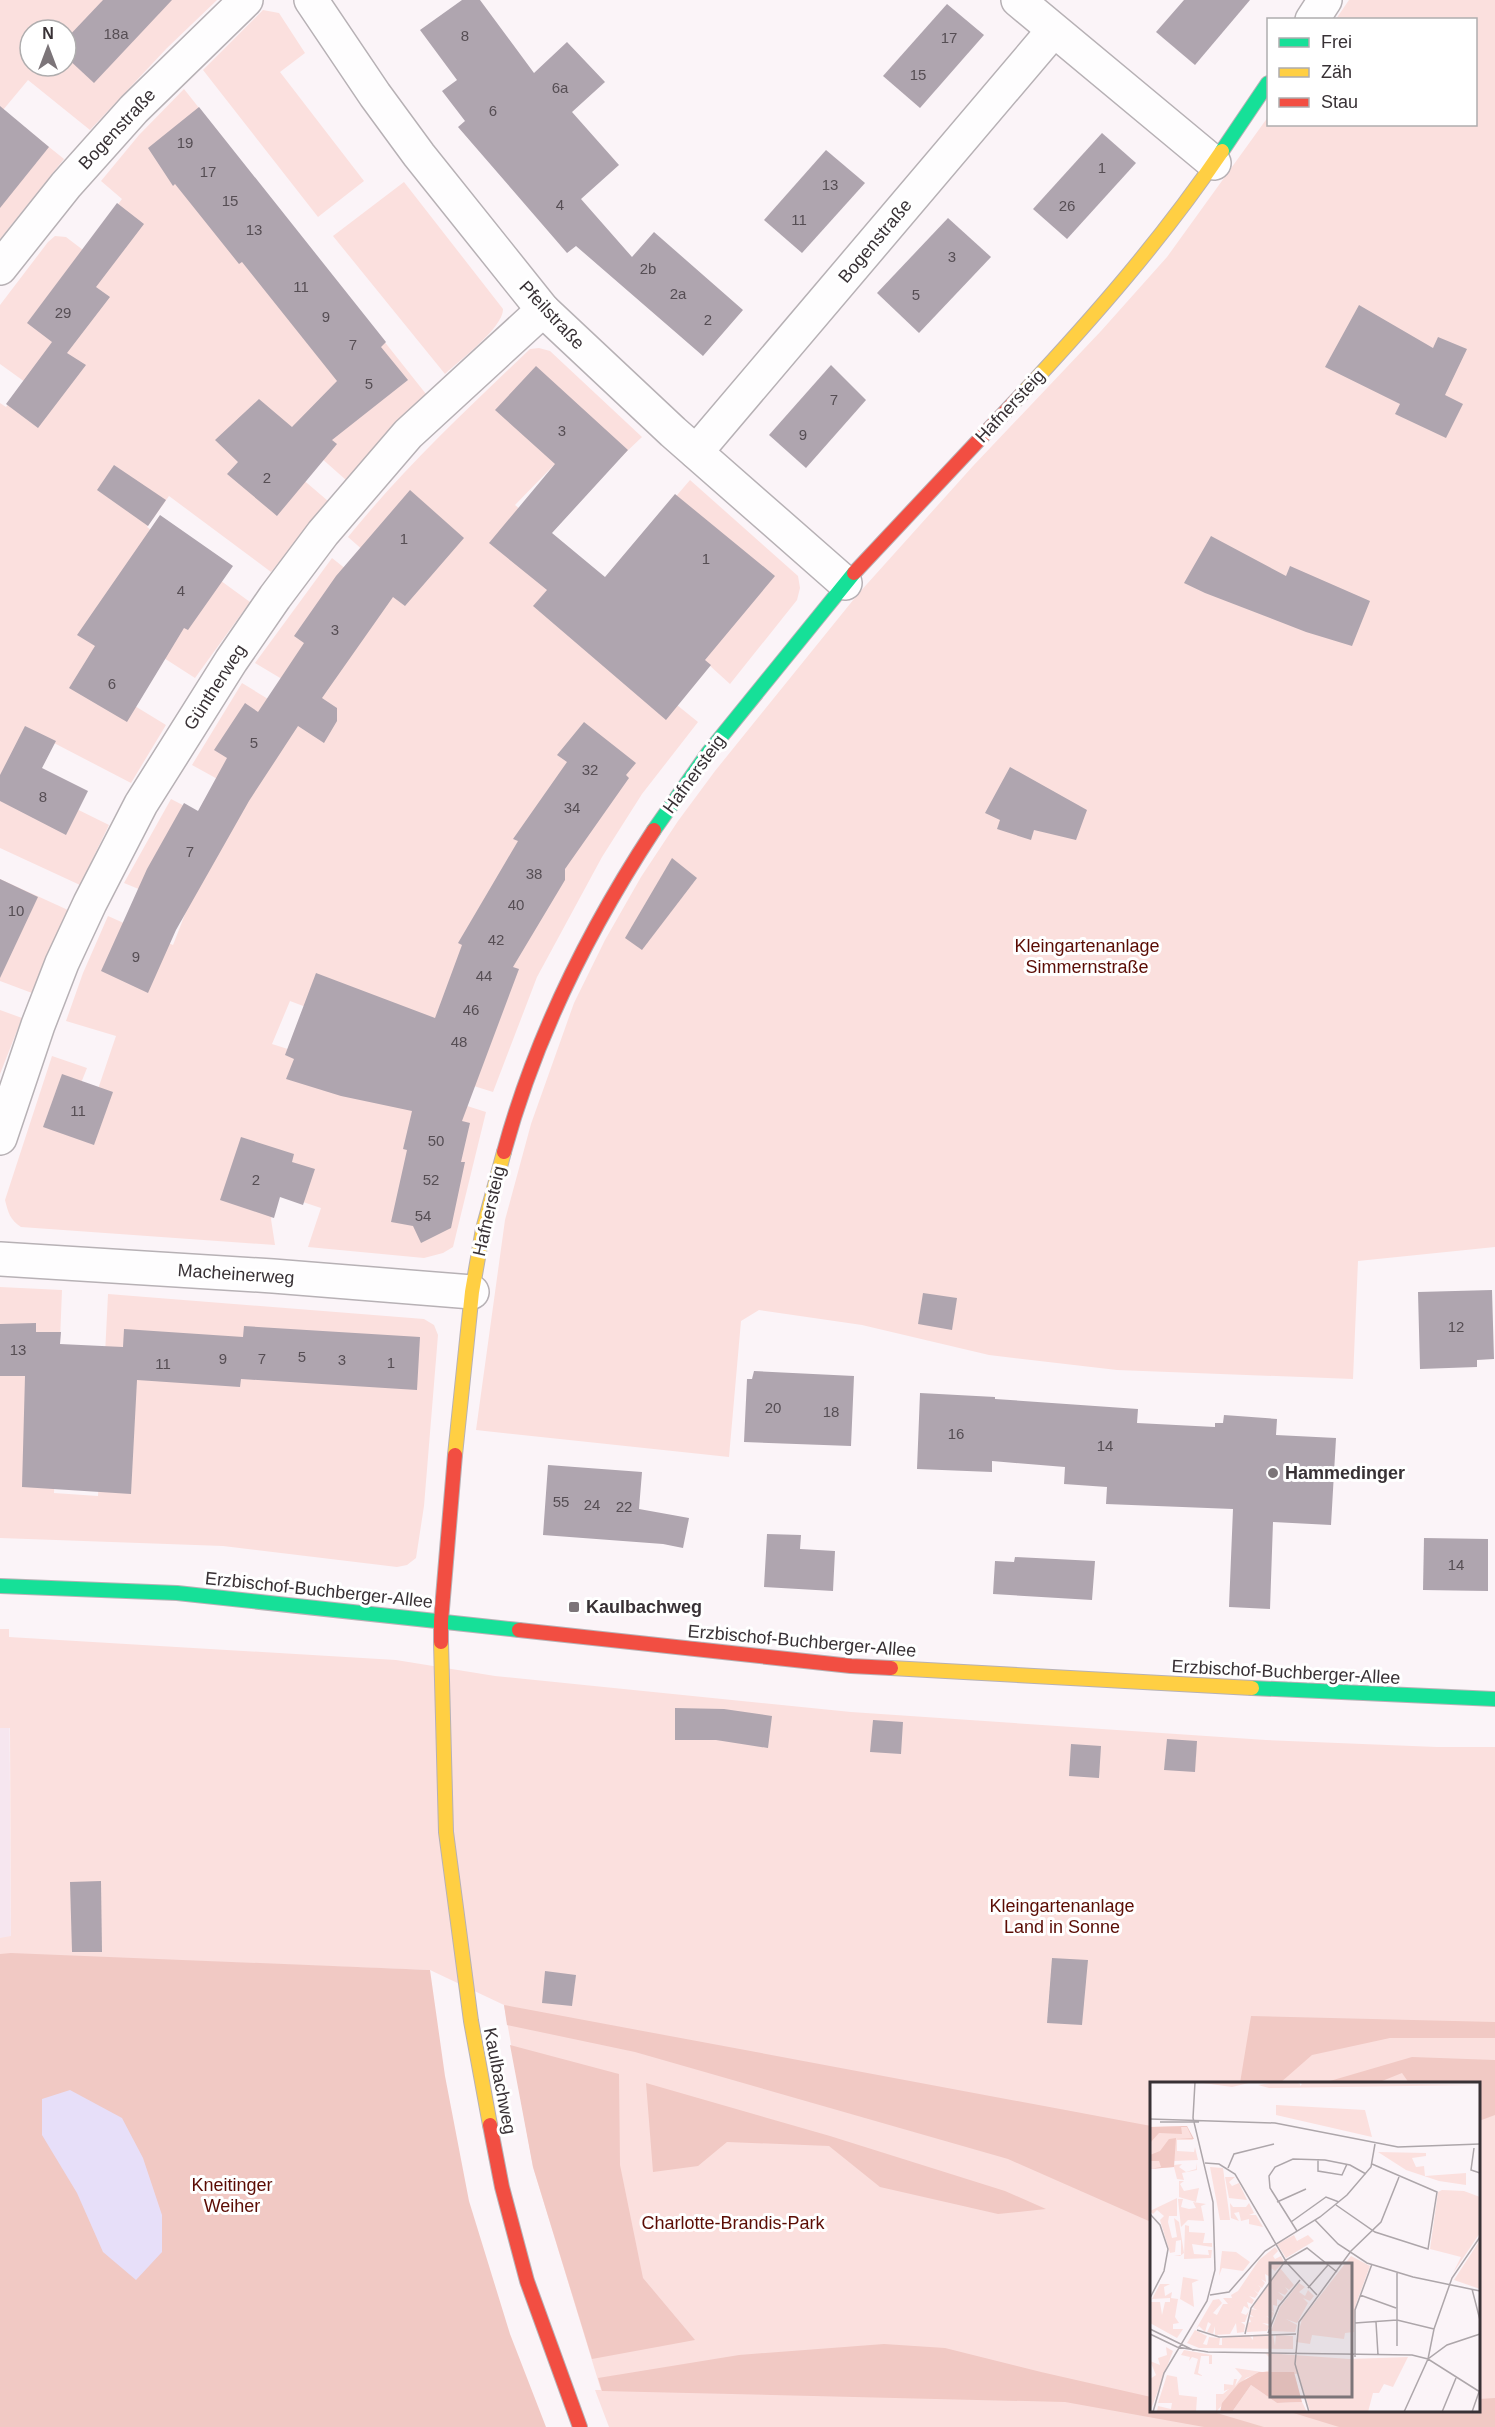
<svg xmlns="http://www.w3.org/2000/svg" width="1495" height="2427" viewBox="0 0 1495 2427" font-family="Arial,sans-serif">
	<rect width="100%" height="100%" fill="#fbf4f8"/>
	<path fill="#f6e6ef" d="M9 1637 11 1953 0 1954V1638Z"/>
	<g fill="#fbe0de" fill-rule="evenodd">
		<path d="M0 0H217L167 48 90 130 28 80 3 110 64 159 0 239ZM30 30H66V66H30Z"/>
		<path d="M1349 0H1495V1247L1358 1261 1353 1379 1117 1370 989 1355 862 1325 759 1310 741 1321 729 1457 476 1430 505 1220 531 1124 574 1003 605 940 641 877 678 821 715 771 858 594 973 466 1101 331 1167 257 1268 117V124H1476V20L1336 19Z"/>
		<path d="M263 10 279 13 305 53 280 72 364 181 318 217 203 70Z"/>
		<path d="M184 89 426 394 346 480 277 419 258 441 328 501 271 572 169 496 147 527 250 602 195 678 125 633 94 681 166 725 131 783 54 743 32 787 109 825 80 885 0 848V403L6 407 25 382 0 364V305L48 242 55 236 66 237 83 250 122 199 101 181 139 135Z"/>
		<path d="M404 182 503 309C504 327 459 361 445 374L333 236Z"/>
		<path d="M539 348 550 351 642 437 622 456 553 466 515 505 634 604 672 501 690 480 798 576 800 588 797 600 730 684 709 665 598 641 698 722 642 794 602 857 537 977 493 1092 378 1056 367 1030 290 1001 272 1044 486 1112 453 1247 443 1253 424 1258 308 1247 321 1208 279 1194 271 1219 275 1245 21 1227C10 1220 8 1212 5 1200L52 1056 87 1068 81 1083 98 1089 116 1036 66 1021 83 973 108 916 173 945 187 909 124 883 171 799 202 815 221 781 192 765 242 683 268 699 312 697 255 663 332 558 366 585 382 567 348 537C403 469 467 409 530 349Z"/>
		<path d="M0 879 68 910 32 993 0 981Z"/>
		<path d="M0 1010 22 1018 0 1074Z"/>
		<path d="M0 1287 62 1290 54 1493 98 1496 108 1294 424 1319 434 1325 438 1335 424 1506 416 1558 407 1565 397 1567 223 1546 0 1538Z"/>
		<path d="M0 1629H9V1637L396 1660 495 1676 851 1712 1266 1740 1437 1747H1495V2427H609L595 2390H601L533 2167 504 2005 430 1970 0 1954V1938L11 1936 10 1728H0ZM1152 2084H1478V2410H1152Z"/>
	</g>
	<g fill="#f1c9c4">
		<path d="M11 1953 430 1970 445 2076 469 2201 510 2334 546 2427H0V1954Z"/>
		<path d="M504 2005 1151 2126V2222L1008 2159 635 2052 507 2025Z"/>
		<path d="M1251 2016 1495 2022V2038H1390L1312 2055 1280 2083H1240Z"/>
		<path d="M510 2045 619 2074 620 2165 643 2278 695 2340 592 2359 533 2167Z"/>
		<path d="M1412 2057 1495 2060V2115L1479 2121 1478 2084 1409 2083 1402 2073 1377 2083H1323Z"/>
		<path d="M646 2083 830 2136 1005 2191 1046 2209 998 2214 880 2187 829 2146 727 2142 698 2166 653 2172Z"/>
		<path d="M884 2344 945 2348 1041 2372 1151 2397 1152 2410 1210 2411 1264 2427H1204L1065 2402 602 2391 598 2378 739 2355Z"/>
		<path d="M1495 2398V2427H1339L1287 2411 1478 2410 1479 2399Z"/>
	</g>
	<path fill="#e7dff9" d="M70 2090 122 2118 143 2158 162 2215V2252L136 2280 103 2252 77 2193 42 2135V2099Z"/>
	<g fill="#afa5af">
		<path d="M103 0H172L94 83 66 57V39Z"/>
		<path d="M462 0H480L534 73 567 42 605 82 572 112 619 165 581 199 632 257 654 232 743 310 703 356 576 246 567 253 458 127 465 121 442 91 457 80 420 30Z"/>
		<path d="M1184 0H1250L1195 65 1156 32Z"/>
		<path d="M947 4 984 35 920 108 883 76Z"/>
		<path d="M0 106 49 147 0 208Z"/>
		<path d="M199 107 386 342 381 347 408 380 332 440 337 444 277 516 227 474 238 462 215 440 259 399 292 427 337 381 242 262 239 264 175 184 173 186 148 148Z"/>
		<path d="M1102 133 1136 163 1067 239 1033 209Z"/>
		<path d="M826 150 865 183 802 253 764 220Z"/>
		<path d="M117 203 144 224 96 287 110 297 67 353 86 365 38 428 6 404 52 342 27 323Z"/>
		<path d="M948 218 991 257 919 333 877 293Z"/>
		<path d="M1359 305 1433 348 1438 337 1467 349 1445 395 1463 404 1446 438 1395 414 1400 404 1325 367Z"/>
		<path d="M831 365 866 400 806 468 769 435Z"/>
		<path d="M536 366 628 450 552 533 605 577 675 494 775 576 705 660 711 665 666 720 533 606 547 590 489 543 555 464 495 410Z"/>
		<path d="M114 465 166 500 148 526 97 490Z"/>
		<path d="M410 490 464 538 405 606 393 597 322 698 337 708V721L324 743 298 726 249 801 176 930 148 993 101 971 147 869 184 803 198 811 227 758 214 750 245 703 258 712 304 643 294 636 336 576Z"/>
		<path d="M160 515 233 566 188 630 184 628 127 722 69 688 95 646 77 635Z"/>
		<path d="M1211 536 1286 576 1290 566 1370 601 1352 646 1306 632 1205 593 1184 583Z"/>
		<path d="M584 722 636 763 626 775 629 778 565 869V880L513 967 519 969 462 1121 470 1123 461 1162H465L451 1228 421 1243 413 1226 391 1222 407 1150 403 1149 412 1111 341 1096 286 1079 294 1059 285 1055 316 973 435 1018 462 945 458 943 518 841 513 839 567 762 557 755Z"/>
		<path d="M25 726 56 741 42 768 88 791 66 835 0 801V775Z"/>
		<path d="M1010 767 1087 810 1076 840 1034 830 1031 840 997 829 1000 820 985 813Z"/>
		<path d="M672 858 697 878 642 950 625 938Z"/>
		<path d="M0 879 38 897 0 978Z"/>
		<path d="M62 1074 113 1092 94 1145 43 1127Z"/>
		<path d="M241 1137 294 1154 292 1162 315 1169 303 1205 280 1197 274 1218 220 1200Z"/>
		<path d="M1492 1290 1494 1359 1477 1360V1367L1420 1369 1418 1292Z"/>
		<path d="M923 1293 957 1298 952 1330 918 1324Z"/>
		<path d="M36 1323V1332H61L60 1344 123 1347 124 1329 243 1337 244 1326 420 1337 417 1390 241 1379 240 1387 137 1380 131 1494 22 1487 25 1376H0V1324Z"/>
		<path d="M754 1371 854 1376 851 1446 744 1442 747 1379H752Z"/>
		<path d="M920 1393 995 1397V1399L1138 1409 1137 1423 1215 1427V1423H1223L1224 1415 1277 1419 1276 1435 1336 1438 1331 1525 1273 1522 1270 1609 1229 1607 1233 1509 1106 1504 1107 1487 1064 1484 1065 1467 992 1461V1472L917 1469Z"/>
		<path d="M548 1465 642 1472 639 1509 689 1518 683 1548 663 1544 543 1535Z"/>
		<path d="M767 1534 801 1535 800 1549 835 1551 833 1591 764 1587Z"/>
		<path d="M1424 1538 1488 1539V1591L1423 1590Z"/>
		<path d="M1015 1557 1095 1561 1092 1600 993 1594 995 1561 1014 1562Z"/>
		<path d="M675 1708 724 1709 772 1716 768 1748 716 1740H675Z"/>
		<path d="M873 1720 903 1722 901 1754 870 1752Z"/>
		<path d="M1167 1739 1197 1741 1195 1772 1164 1770Z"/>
		<path d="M1071 1744 1101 1746 1099 1778 1069 1776Z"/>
		<path d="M101 1881 102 1952H72L70 1882Z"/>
		<path d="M1052 1958 1088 1960 1082 2025 1047 2023Z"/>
		<path d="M545 1971 576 1975 572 2006 542 2003Z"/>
	</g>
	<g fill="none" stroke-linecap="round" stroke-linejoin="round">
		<g stroke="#b7b1b5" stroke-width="36">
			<g id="street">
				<path d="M311 0 375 95 419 155 543 310 673 432 845 583"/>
				<path d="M1018 0 1214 163"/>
				<path d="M1312 20 1325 0"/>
				<path d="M0 268 66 185 134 109 246 0"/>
				<path d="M696 452 1053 31"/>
				<path d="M0 1138 38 1025 62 963 90 903 141 804 231 661 275 597 323 533 408 434 543 310"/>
				<path d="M0 1259 273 1276 472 1292"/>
			</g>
		</g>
		<g stroke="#b7b1b5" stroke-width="16">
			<g id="fast">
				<path d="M1222 151 1268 83"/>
				<path d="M654 830 708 753 854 573"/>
				<path d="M0 1586 177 1593 519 1630"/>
				<path d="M1252 1688 1495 1699"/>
			</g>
		</g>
		<g stroke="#b7b1b5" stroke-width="16">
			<g id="slow">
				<path d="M1022 394C1093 318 1163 238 1222 151"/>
				<path d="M455 1455 472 1292 483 1229 504 1152"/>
				<path d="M441 1642 446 1832 471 2021 490 2125"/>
				<path d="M891 1668 1252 1688"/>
			</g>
		</g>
		<g stroke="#b7b1b5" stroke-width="16">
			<g id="jam">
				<path d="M854 573 1022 394"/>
				<path d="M504 1152C535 1038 589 929 654 830"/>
				<path d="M519 1630 851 1666 891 1668"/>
				<path d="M441 1642V1621L455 1455"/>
				<path d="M490 2125 502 2187 527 2281 580 2427"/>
			</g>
		</g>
		<use href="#street" stroke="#fefdfe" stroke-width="33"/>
		<use href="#fast" stroke="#16e098" stroke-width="14"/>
		<use href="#slow" stroke="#ffcf43" stroke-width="14"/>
		<use href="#jam" stroke="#f24e42" stroke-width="14"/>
	</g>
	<g fill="#7c7579" stroke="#fff" stroke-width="2">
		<circle cx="1273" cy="1473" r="6"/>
		<rect x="568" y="1601" width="12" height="12" rx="3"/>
	</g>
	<g text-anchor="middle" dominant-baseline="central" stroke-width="6" stroke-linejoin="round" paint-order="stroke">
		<g font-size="15" fill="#564e54">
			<text x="116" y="33">18a</text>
			<text x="465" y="35">8</text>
			<text x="949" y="37">17</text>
			<text x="918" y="74">15</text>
			<text x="560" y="87">6a</text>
			<text x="493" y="110">6</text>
			<text x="185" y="142">19</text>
			<text x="1102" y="167">1</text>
			<text x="208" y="171">17</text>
			<text x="830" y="184">13</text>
			<text x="230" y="200">15</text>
			<text x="560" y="204">4</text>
			<text x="1067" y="205">26</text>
			<text x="799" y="219">11</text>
			<text x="254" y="229">13</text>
			<text x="952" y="256">3</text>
			<text x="648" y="268">2b</text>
			<text x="301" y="286">11</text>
			<text x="678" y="293">2a</text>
			<text x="916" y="294">5</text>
			<text x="63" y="312">29</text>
			<text x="326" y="316">9</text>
			<text x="708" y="319">2</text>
			<text x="353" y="344">7</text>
			<text x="369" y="383">5</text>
			<text x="834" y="399">7</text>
			<text x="562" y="430">3</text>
			<text x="803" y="434">9</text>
			<text x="267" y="477">2</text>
			<text x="404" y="538">1</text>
			<text x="706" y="558">1</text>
			<text x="181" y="590">4</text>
			<text x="335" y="629">3</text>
			<text x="112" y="683">6</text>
			<text x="254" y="742">5</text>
			<text x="590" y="769">32</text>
			<text x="43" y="796">8</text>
			<text x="572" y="807">34</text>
			<text x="190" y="851">7</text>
			<text x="534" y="873">38</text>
			<text x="516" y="904">40</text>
			<text x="16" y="910">10</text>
			<text x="496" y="939">42</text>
			<text x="136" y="956">9</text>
			<text x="484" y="975">44</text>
			<text x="471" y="1009">46</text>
			<text x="459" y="1041">48</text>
			<text x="78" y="1110">11</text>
			<text x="436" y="1140">50</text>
			<text x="256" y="1179">2</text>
			<text x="431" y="1179">52</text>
			<text x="423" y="1215">54</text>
			<text x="1456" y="1326">12</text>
			<text x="18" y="1349">13</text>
			<text x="302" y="1356">5</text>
			<text x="223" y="1358">9</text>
			<text x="262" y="1358">7</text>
			<text x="342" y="1359">3</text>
			<text x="391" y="1362">1</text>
			<text x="163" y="1363">11</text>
			<text x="773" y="1407">20</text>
			<text x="831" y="1411">18</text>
			<text x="956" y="1433">16</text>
			<text x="1105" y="1445">14</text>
			<text x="561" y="1501">55</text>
			<text x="592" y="1504">24</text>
			<text x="624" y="1506">22</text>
			<text x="1456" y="1564">14</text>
		</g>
		<g font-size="18" fill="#383135" stroke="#fff">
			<text transform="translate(117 129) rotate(-47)">Bogenstraße</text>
			<text transform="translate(875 241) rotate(-50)">Bogenstraße</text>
			<text transform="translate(552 315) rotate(47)">Pfeilstraße</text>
			<text transform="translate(1010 406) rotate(-47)">Hafnersteig</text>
			<text transform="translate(215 687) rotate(-57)">Güntherweg</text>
			<text transform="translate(694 774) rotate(-54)">Hafnersteig</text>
			<text transform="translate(489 1211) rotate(-77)">Hafnersteig</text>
			<text transform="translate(236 1274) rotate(4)">Macheinerweg</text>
			<text transform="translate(319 1590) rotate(6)">Erzbischof-Buchberger-Allee</text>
			<text transform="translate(802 1641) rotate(5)">Erzbischof-Buchberger-Allee</text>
			<text transform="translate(1286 1672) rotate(3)">Erzbischof-Buchberger-Allee</text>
			<text transform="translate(500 2081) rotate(79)">Kaulbachweg</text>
		</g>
		<g font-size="18" fill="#5b0c04" stroke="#fff">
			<text x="1087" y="946">Kleingartenanlage<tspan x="1087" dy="21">Simmernstraße</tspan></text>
			<text x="1062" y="1906">Kleingartenanlage<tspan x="1062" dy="21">Land in Sonne</tspan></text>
			<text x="232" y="2185">Kneitinger<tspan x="232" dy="21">Weiher</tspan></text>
			<text x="733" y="2223">Charlotte-Brandis-Park</text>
		</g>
		<g font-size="18" font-weight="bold" fill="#383135" stroke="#fff" text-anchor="start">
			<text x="1285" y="1473">Hammedinger</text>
			<text x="586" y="1607">Kaulbachweg</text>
		</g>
	</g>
	<g transform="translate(1150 2082)">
		<rect width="330" height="330" fill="#fbf4f8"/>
		<path d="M103 0 82 5 53 1V0ZM126 0H146L150 2V4L152 2 149 0 330 3 119 6 108 3ZM126 23 215 28 222 55 126 33ZM37 44 43 58H27V69L44 70 45 65 48 78 24 79V63V83L32 82 29 85 36 90 46 87V81L47 88 32 91 34 98 27 97 24 85 0 87V45ZM228 70 276 71V74L262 76 266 85 274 84 275 94 316 91V103L289 99 256 88ZM60 85 73 86 80 138H70ZM75 95H85L79 100 82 104 89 101 97 118 79 116ZM29 99H34L30 102 34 109 49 106 46 120 29 115ZM292 108 314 109 330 115V151L303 191 311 175 280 167 288 110ZM27 116V134H19L18 140 22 156 27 155 24 136 29 140 34 171 30 174 24 173H31V158L26 159 25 170 20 171 10 138 14 134 7 128 3 132 0 129ZM28 117H33L31 125 39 127 46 126 43 120 56 122 51 124 54 139 38 138 31 145ZM80 121 83 125H96L99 121 104 131 99 133H106L113 145 99 142V137L91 139 89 130 84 131 89 139 81 136ZM35 143 39 144V150L55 151 53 161H62V165L42 162 44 172 59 173 58 168H62L61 176 34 177ZM144 153 147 159 158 153 164 159 136 176 127 162ZM330 158V207L304 198ZM125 165 128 169 123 174 125 177 131 174 134 180 125 189 121 186 120 195 115 192 116 200 111 197 115 201 112 206 108 203 111 206 108 211 104 208 108 212 105 216 99 214 104 218 102 222 97 220 99 227 94 224 91 231 96 233 99 229 95 240H91L95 243 94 250 87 251 86 241 80 252 65 253V244L63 252 57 250 61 242 58 240 55 250 49 244 46 247 63 218 69 217 72 221 63 231 67 233 73 222H78L73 216H82L81 213 88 209 109 178ZM72 169 86 170 100 180 93 189 72 186 69 194ZM201 174 220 184 206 222 204 250 195 251 194 257 162 253 160 262 146 260 152 237ZM130 186 144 203 139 208 135 205 138 209 135 213 128 210 134 215 131 219 127 217V224L123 223 124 230 120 228 124 231 122 236 116 234 121 237 119 242 112 241 119 244 117 249 97 250V241L101 240 99 234 104 235 99 232 102 227 107 228 103 226 105 221ZM33 195 49 198 42 201 44 225 30 217ZM149 201 155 205 149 210 155 214 158 208 164 214 160 219 153 216 158 221 147 241 136 237 147 243 145 250 121 249 130 225ZM10 202H20L14 205 15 214 22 210 21 216 28 217 25 235 29 241 23 242V247H33L27 256 0 241 1 220H10L12 233 15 220H20V216L2 217ZM45 248 57 254 53 262 57 263 59 255 70 256 69 263H72V256L99 253 103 258V253L123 252 125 264 126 253 143 254V267L49 266 37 261ZM16 265 23 269 0 330V297L6 293 0 279 10 283 8 276 17 273ZM34 268 62 273V282H59V274H51L48 291 53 294 44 292 48 277 42 275 39 279 40 275 31 273ZM115 271 199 277 258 275 243 305 234 302 229 311H223L218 330H173L160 329 148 292 113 290 121 288V277ZM85 286 112 290 96 296 66 330V312H73L79 307 74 309V302L83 303 84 297H87L85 304 92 294ZM17 293 27 295 29 313 47 315 46 330 7 329 8 324 21 327 22 321H8ZM101 303 127 321 152 320 157 330H82Z" fill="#fbe0de"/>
		<path d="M31 44 32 52 9 51 0 61V45L37 44 44 57 26 56 24 85 0 87 11 85 9 79H0V73L10 69 19 57 26 56H42L37 45ZM109 290H144L152 320 127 321 101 303 82 330H70L72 321 89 301Z" fill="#f1c9c4"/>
		<path fill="none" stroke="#ada6aa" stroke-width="1.5" d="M0 37 125 41 248 65 330 62M10 40H49M324 66 321 88 330 91M168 77V89L192 93 197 82M55 81 69 82 85 92 137 181 167 213M78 86 84 72 124 62M127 120 156 107M186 123 225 150 278 167 287 110 222 82M0 132 10 143 18 167 14 189 0 216M165 138 188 162 217 181 263 195 330 209M141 140 176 115 189 120M147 149 120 106 119 94 125 85 143 77 175 78 200 83 216 92M247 191V264M158 206 178 183M322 207 330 238M60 213 79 210 115 169 170 135 197 113 221 85 225 62M210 213 246 226M226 240 228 273M205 241 247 238 284 247M0 247 43 268M47 248 69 255 146 252M118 251 129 224 150 198M0 252 27 265 58 270 262 273 278 277 330 310M95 252 101 226 136 178 157 166 187 190M205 275V228L222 182M278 277 284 247 302 196 330 155M3 330 14 291 57 219 65 188 63 120 43 36 45 0M159 330 145 282 149 240 201 169 231 140 249 95M254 330 278 277 297 263 330 252M292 330 306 296M322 330 330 307"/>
		<path fill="#7c7579" fill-opacity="0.15" stroke="#7c7579" stroke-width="3" d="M120 181H202V315H120Z"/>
		<rect width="330" height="330" fill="none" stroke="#383135" stroke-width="3"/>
	</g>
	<rect x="1267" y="18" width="210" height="108" fill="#ffffff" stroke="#afadae" stroke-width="1.5"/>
	<rect x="1279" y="38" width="30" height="9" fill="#16e098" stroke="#afadae" stroke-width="1.5"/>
	<text x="1321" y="48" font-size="18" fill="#383135">Frei</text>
	<rect x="1279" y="68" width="30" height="9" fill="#ffcf43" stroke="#afadae" stroke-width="1.5"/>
	<text x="1321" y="78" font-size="18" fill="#383135">Zäh</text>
	<rect x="1279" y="98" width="30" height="9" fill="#f24e42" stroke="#afadae" stroke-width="1.5"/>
	<text x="1321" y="108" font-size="18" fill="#383135">Stau</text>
	<g transform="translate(48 48)"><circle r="28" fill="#ffffff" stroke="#afadae" stroke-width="1.5"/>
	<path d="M0-4.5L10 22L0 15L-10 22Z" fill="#7c7579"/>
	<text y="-9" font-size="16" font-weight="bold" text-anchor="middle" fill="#383135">N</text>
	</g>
</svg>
